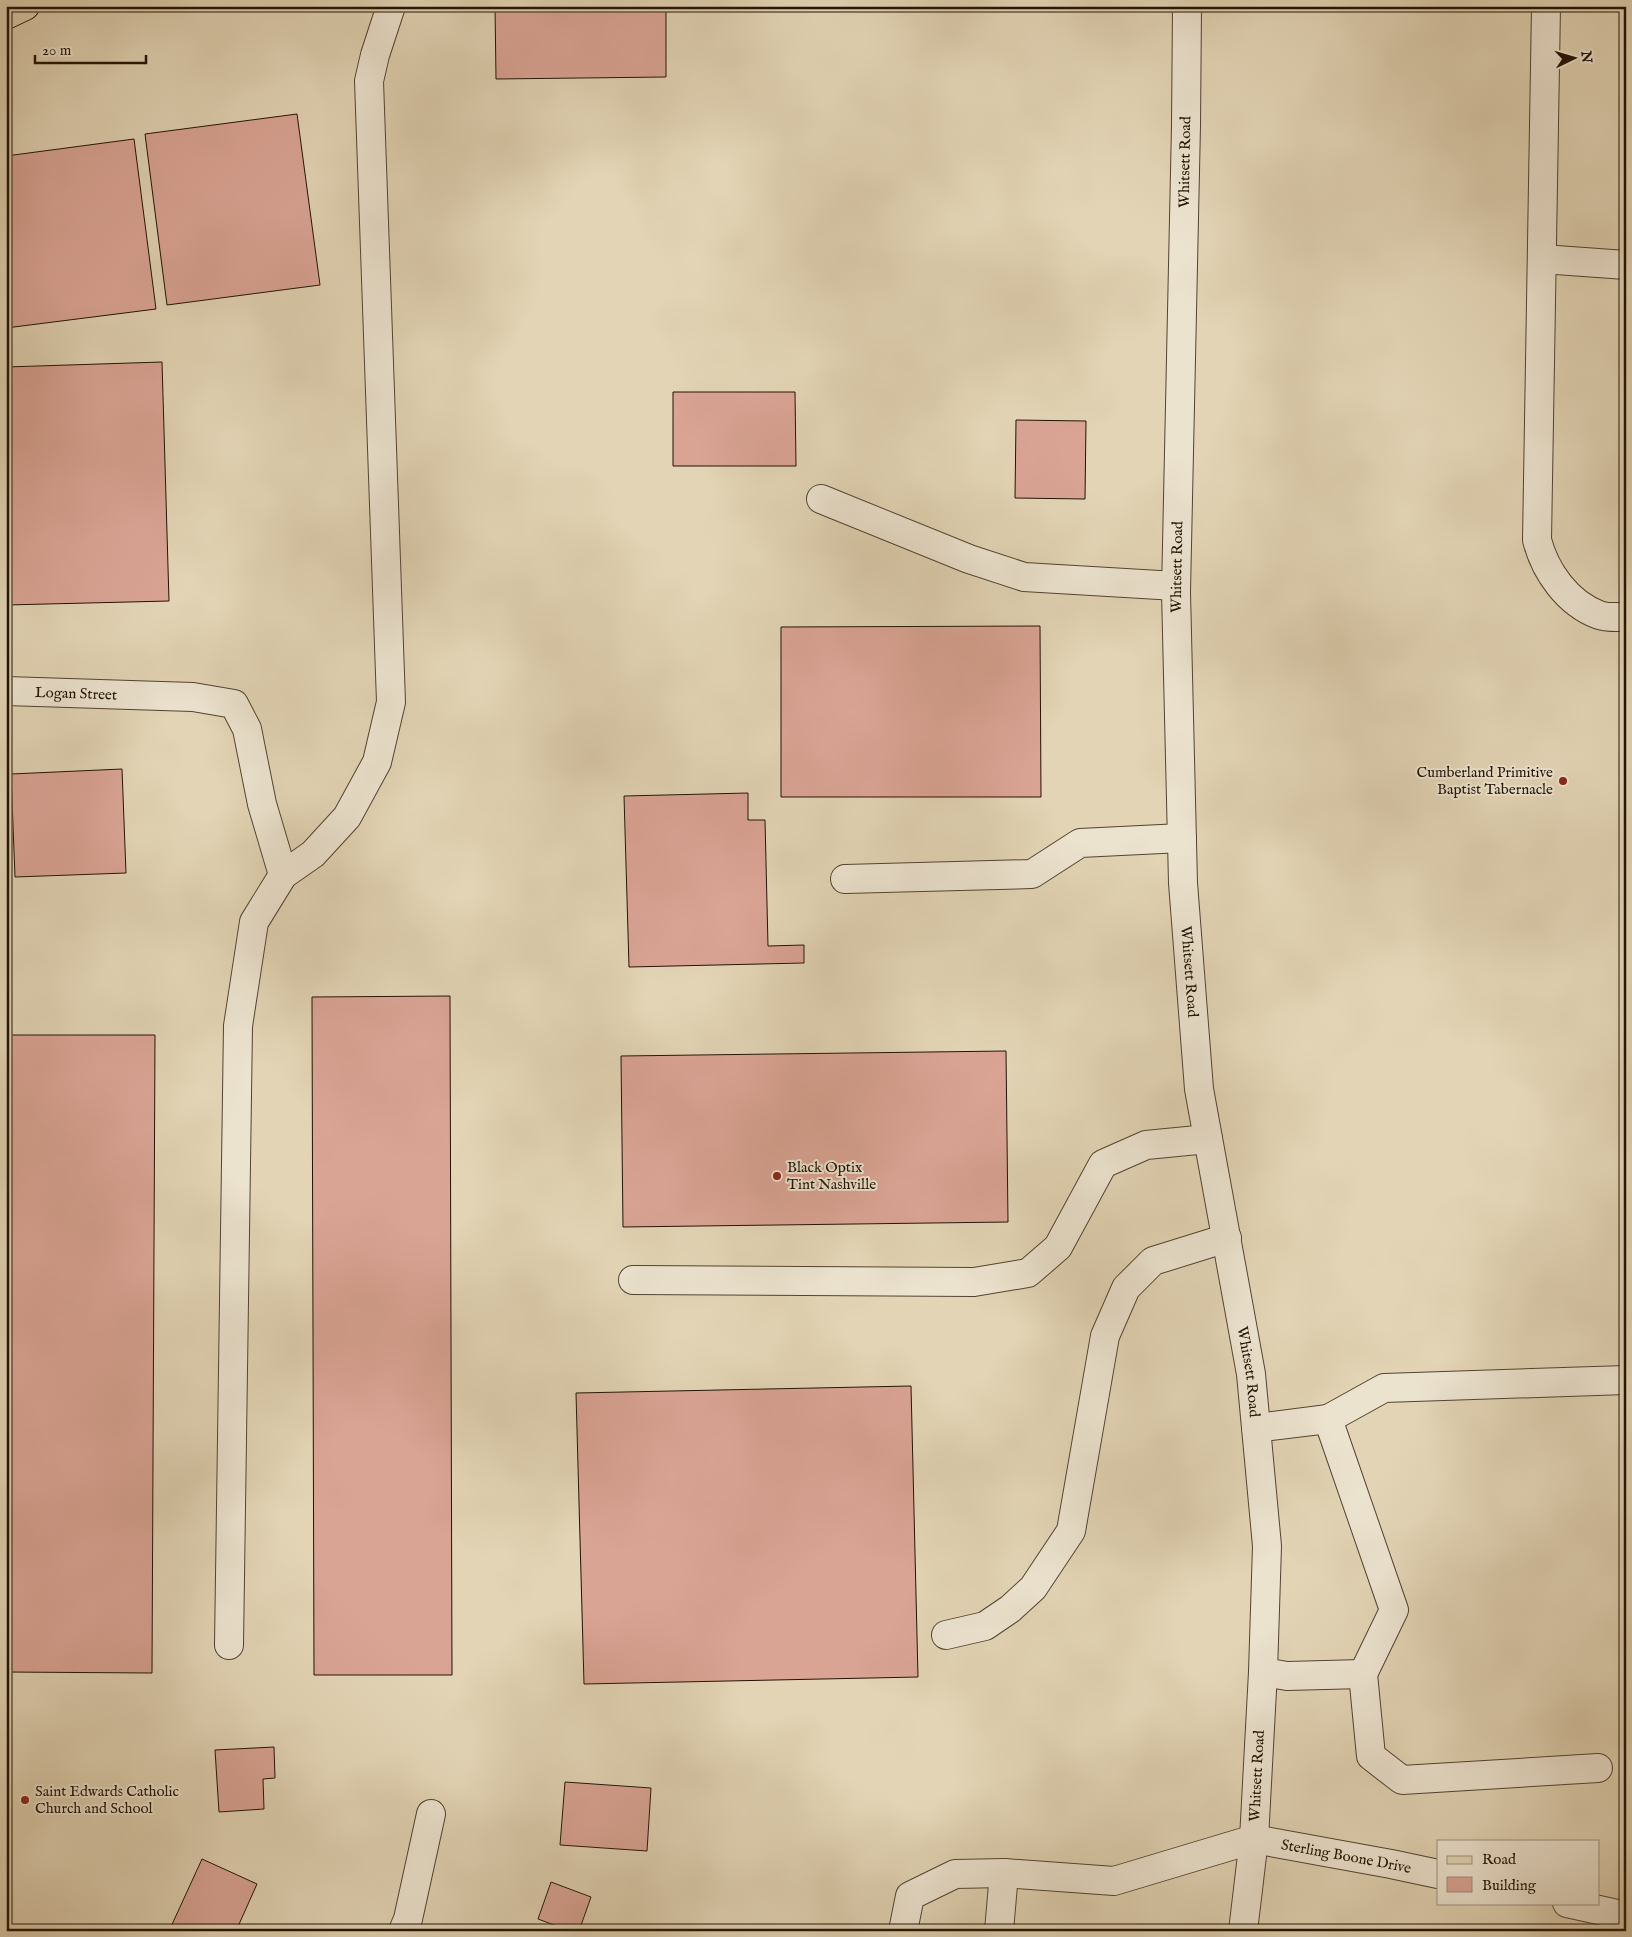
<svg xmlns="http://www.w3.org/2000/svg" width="1632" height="1937" viewBox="0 0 1632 1937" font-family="'IM FELL English',serif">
	<rect width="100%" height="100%" fill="#e2d4b5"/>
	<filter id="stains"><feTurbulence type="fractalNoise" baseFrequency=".004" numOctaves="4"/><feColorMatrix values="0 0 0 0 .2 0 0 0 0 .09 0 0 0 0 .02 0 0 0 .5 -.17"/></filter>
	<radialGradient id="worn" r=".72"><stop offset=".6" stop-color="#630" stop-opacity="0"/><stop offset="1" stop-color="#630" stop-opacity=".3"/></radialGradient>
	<g fill="#daa495" stroke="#221405">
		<path d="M495 6H666V77L496 79Z"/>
		<path d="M297 114 320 285 167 305 145 134Z"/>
		<path d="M134 139 156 309 6 328V156Z"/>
		<path d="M162 362 169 601 6 605V367Z"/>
		<path d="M673 392H795L796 466H673Z"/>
		<path d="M1016 420 1086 421 1085 499 1015 498Z"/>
		<path d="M1040 626 1041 797H781V627Z"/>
		<path d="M122 769 126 873 15 877 11 774Z"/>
		<path d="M748 793V820H765L768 946 804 945V963L629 967 624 796Z"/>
		<path d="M450 996 452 1675H314L312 997Z"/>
		<path d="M6 1035H155L152 1673 6 1672Z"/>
		<path d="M1006 1051 1008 1222 623 1227 621 1056Z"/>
		<path d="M911 1386 918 1677 584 1684 576 1393Z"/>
		<path d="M274 1747 275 1778 263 1779 264 1809 219 1812 215 1750Z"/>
		<path d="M565 1782 651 1788 647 1851 560 1845Z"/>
		<path d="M202 1859 257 1884 236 1931H169Z"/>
		<path d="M551 1882 591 1897 579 1931H570L538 1919Z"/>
	</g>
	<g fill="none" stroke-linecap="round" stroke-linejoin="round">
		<g stroke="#524431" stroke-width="30">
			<g id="minor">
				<path id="s1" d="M1187 6 1186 125 1176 592 1183 883 1199 1089 1251 1374 1267 1546 1263 1672 1254 1839 1243 1931"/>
				<path d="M1546 6 1537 540C1545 571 1567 603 1599 615 1607 618 1617 617 1626 617"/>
				<path d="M1542 259 1626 265"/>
				<path d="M821 499 969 559 1024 577 1176 586"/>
				<path id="s2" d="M6 691 193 697 234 704 247 729 262 804 283 875"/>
				<path d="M845 879 1032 874 1080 843 1182 838"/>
				<path d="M633 1280 974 1282 1028 1273 1058 1247 1103 1164 1146 1145 1208 1139"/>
				<path d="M1328 1419 1384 1388 1626 1380"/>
				<path d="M1256 1428 1328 1419 1394 1610 1363 1674 1287 1676 1263 1672"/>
				<path d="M946 1635 985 1626 1010 1609 1033 1588 1071 1531 1105 1336 1126 1288 1153 1261 1227 1238"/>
				<path d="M229 1645 238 1026 254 922 283 875 313 854 347 817 377 762 391 702 369 81 375 55 391 6"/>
				<path d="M1363 1674 1371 1756 1402 1780 1598 1768"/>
				<path d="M1567 1903 1626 1916"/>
				<path d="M403 1931 408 1919 431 1814"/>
				<path id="s3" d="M903 1931 910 1896 955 1874 1004 1873 1114 1881 1254 1839 1391 1864 1438 1874"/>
				<path d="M999 1931 1004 1873"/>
			</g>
		</g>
		<g stroke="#221405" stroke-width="30">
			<path id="major" d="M6 15 25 6"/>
		</g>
		<use href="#minor" stroke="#ece3cf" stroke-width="28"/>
		<use href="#major" stroke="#e2d4b5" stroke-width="28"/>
	</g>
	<g fill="#8f2418" stroke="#ece3cf" stroke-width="2">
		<circle cx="1563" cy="781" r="5"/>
		<circle cx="777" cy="1176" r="5"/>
		<circle cx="25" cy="1800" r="5"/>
	</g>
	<g text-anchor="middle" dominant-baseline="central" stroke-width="4" stroke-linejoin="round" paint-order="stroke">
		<g font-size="15" fill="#221405" stroke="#ece3cf">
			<text transform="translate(1185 162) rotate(-89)">Whitsett Road</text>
			<text transform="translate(1177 567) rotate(-89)">Whitsett Road</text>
			<text stroke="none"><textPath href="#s2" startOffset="70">Logan Street</textPath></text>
			<text stroke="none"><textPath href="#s1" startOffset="966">Whitsett Road</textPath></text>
			<text stroke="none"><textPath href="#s1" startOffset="1371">Whitsett Road</textPath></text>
			<text transform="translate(1257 1776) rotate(-87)">Whitsett Road</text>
			<text stroke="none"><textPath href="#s3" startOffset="485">Sterling Boone Drive</textPath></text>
		</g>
		<g font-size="15" fill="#221405" stroke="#ece3cf" text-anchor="start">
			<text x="1553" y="772" text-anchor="end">Cumberland Primitive<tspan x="1553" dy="17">Baptist Tabernacle</tspan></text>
			<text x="787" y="1167">Black Optix<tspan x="787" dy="17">Tint Nashville</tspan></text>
			<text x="35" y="1791">Saint Edwards Catholic<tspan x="35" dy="17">Church and School</tspan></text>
		</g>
	</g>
	<rect width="1632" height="1937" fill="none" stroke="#e2d4b5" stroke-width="25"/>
	<rect x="8" y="8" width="1617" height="1922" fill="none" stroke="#221405" stroke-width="2.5"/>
	<rect x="12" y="12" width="1607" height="1912" fill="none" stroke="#221405"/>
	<rect x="1437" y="1840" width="162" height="65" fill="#ece3cf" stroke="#9b907e"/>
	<rect x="1447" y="1856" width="25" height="8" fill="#e2d4b5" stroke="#9b907e"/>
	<text x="1482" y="1864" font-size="15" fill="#221405">Road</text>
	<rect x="1447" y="1877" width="25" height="15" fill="#daa495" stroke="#9b907e"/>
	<text x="1482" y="1890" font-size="15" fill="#221405">Building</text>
	<g transform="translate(1574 58) rotate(85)" stroke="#ece3cf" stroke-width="4" paint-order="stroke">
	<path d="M0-4L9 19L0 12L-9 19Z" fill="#221405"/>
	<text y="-8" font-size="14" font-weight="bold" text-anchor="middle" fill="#221405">N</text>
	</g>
	<path d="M35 55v8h111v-8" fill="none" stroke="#221405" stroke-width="2.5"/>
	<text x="42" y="55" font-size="15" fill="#221405" stroke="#ece3cf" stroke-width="4" paint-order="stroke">20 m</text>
	<rect width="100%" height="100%" filter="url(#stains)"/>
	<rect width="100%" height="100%" fill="url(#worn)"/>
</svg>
